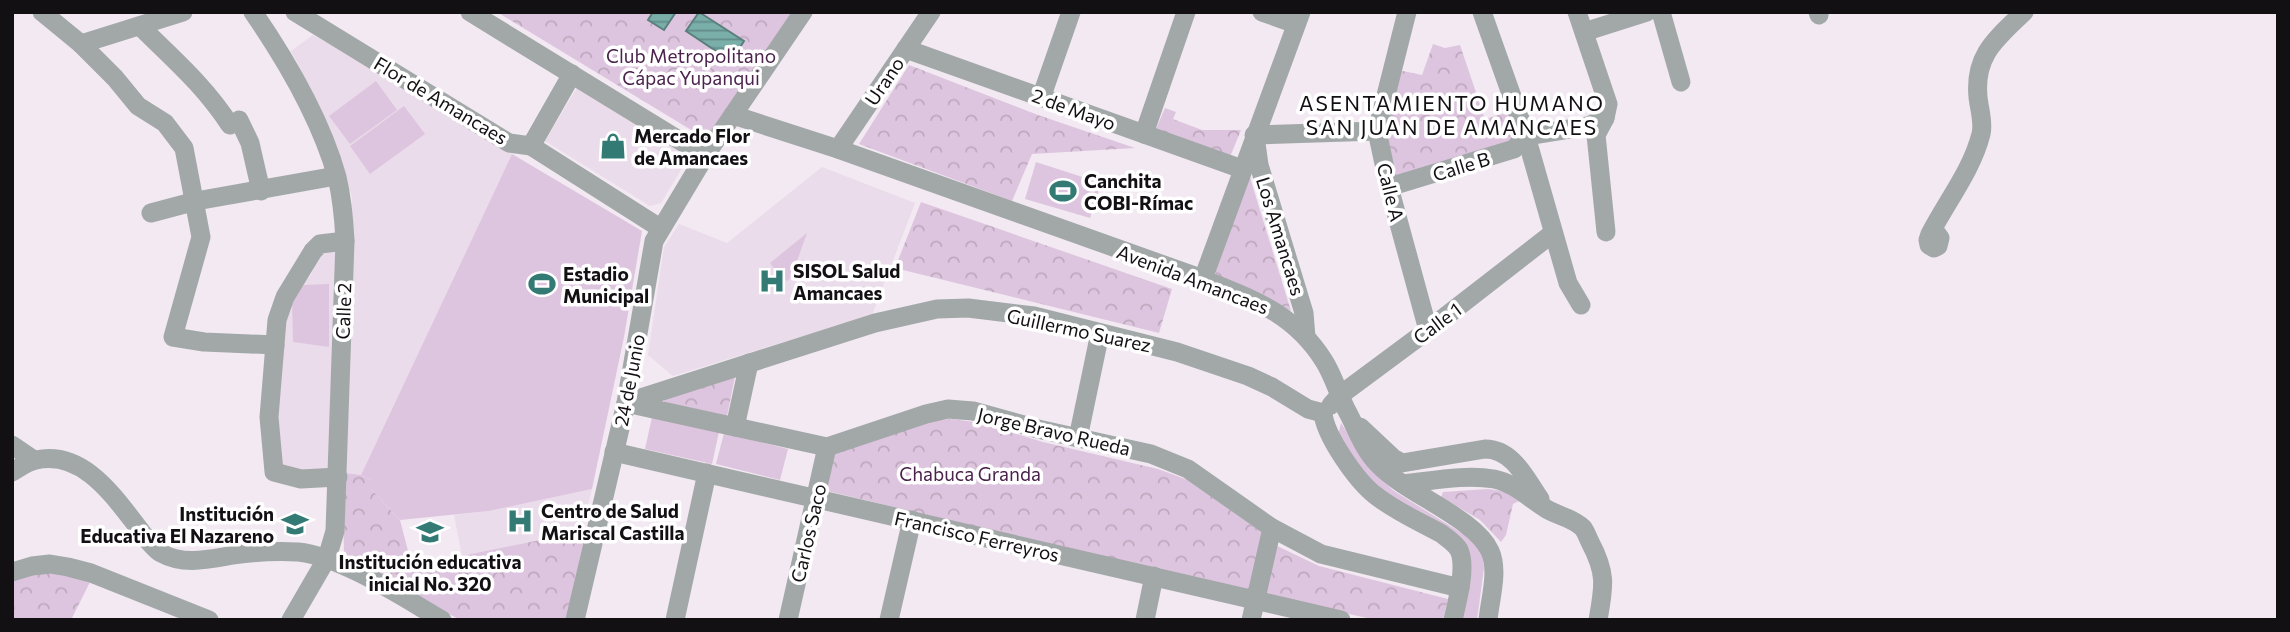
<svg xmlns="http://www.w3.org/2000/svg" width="2290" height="632" viewBox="0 0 2290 632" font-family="Commissioner,sans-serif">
	<defs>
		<pattern id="park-crowns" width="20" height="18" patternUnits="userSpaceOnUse" patternTransform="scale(1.75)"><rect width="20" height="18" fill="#dec5df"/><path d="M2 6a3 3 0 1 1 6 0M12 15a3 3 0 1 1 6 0" fill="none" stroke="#bea8be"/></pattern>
		<pattern id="water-rules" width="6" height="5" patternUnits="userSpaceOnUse" patternTransform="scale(1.75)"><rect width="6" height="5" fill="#79aea9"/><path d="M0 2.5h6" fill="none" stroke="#628c88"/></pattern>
	</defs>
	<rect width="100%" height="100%" fill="#f2e9f2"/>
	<g fill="#eadcea">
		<path d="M313 35 356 58 512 154 361 475 346 473 352 197 342 165 315 97 291 51Z"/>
		<path d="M578 86 680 152 685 163 661 203 650 206 545 141Z"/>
		<path d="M822 167 915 203 872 315 673 376 648 355 664 247 679 224 727 243Z"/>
		<path d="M339 247 333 472 279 469 275 412 287 298 311 275 319 251Z"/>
		<path d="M592 489 583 526 574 533 462 556 454 515 489 511Z"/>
	</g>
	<g fill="#dec5df">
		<path d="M376 81 397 110 350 144 329 116Z"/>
		<path d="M404 106 425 134 370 174 350 146Z"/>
		<path d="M512 154 642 231 624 337 592 489 489 511 400 520 371 489V480L361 475Z"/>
		<path d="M1036 162 1101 183 1090 218 1025 199Z"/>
		<path d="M807 233 791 278 787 281 780 277 770 263Z"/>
		<path d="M329 284V347L293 342 292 298 304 285Z"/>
		<path d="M652 417 719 432 712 464 645 449Z"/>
		<path d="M1341 423C1357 447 1371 472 1394 491L1473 540 1483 555 1484 568 1477 620H1460L1467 557 1388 499 1337 440Z"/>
		<path d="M724 433 788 449 780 480 716 464Z"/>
	</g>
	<g fill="url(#park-crowns)">
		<path d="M497 12H792L706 139Z"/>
		<path d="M1433 44 1445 48 1460 45 1485 119 1502 114 1513 115 1520 134 1515 143 1392 181 1380 132 1398 70 1422 75Z"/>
		<path d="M909 65 1038 115 1135 148 1032 154 1012 201 859 144Z"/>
		<path d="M1165 108 1176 112 1173 119 1202 130H1241L1230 157 1155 131Z"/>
		<path d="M1248 171 1291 311 1218 281 1215 271Z"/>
		<path d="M921 202 1172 289 1159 333 895 268Z"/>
		<path d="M735 377 727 416 664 402 665 397Z"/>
		<path d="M953 419 981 423 1043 442 1158 469 1188 480 1267 536 1252 593 823 490 831 451 936 420Z"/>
		<path d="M346 473 361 475 371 480V489L400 520 412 566 574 533 583 526 585 535 566 620H460L344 556 343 500Z"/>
		<path d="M1488 489 1503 491 1519 501 1513 504 1506 535 1501 542 1480 520 1441 497 1443 492Z"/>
		<path d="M1271 543 1319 566 1448 599 1443 620H1376L1259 594Z"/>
		<path d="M57 572 90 582 71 620H12V581L25 576Z"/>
	</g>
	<g fill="url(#water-rules)" stroke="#5a7f7c" stroke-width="2">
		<path d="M653 12H676L664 30 648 20Z"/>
		<path d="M699 12 744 41 731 61 686 31Z"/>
	</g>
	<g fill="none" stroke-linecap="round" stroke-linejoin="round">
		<g stroke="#a2a8a7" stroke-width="19">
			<path d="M42 12 81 44"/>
			<path d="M183 12 81 44 115 78 138 106 165 123 184 148 201 237 173 337 204 342 275 345"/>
			<path d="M253 12C286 60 321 120 337 177 342 198 344 220 345 241L335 531 327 558 291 620"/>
			<path d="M295 12 509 143 531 146 660 228"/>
			<path d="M470 12 705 156"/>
			<path d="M1262 12 1296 24"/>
			<path d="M1407 12 1377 131 1389 187 1428 330"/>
			<path d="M1482 12 1526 136 1568 283 1581 305"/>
			<path d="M1661 12 1681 82"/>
			<path d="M1818 12 1819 15"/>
			<path d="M141 27C174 60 203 84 230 125"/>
			<path d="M1584 32 1647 12"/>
			<path d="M906 49 1242 169"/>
			<path d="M1041 98 1071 12"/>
			<path d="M733 115 838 149 1203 279C1252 299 1294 313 1324 361 1333 375 1338 393 1346 409 1356 427 1363 449 1378 464 1406 494 1474 517 1490 551 1499 571 1490 599 1488 620"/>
			<path d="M1605 118 1596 135 1606 232"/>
			<path d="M239 120 250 143 261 191"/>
			<path d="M1144 134 1186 12"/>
			<path d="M1254 135 1377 131"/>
			<path d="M1255 136 1259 165 1304 313 1306 337"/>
			<path d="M531 146 572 74"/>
			<path d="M838 149 931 12"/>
			<path d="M1389 187 1514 149 1526 136 1588 126 1605 118 1608 104 1577 12"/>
			<path d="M151 213 196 201 336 176"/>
			<path d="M1930 234H1937L1940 238 1938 246 1934 248 1929 245 1928 240 1930 234C1947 201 1972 170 1981 134 1984 123 1979 108 1978 97 1974 55 1996 39 2024 12"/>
			<path d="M1203 279 1301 12"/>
			<path d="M628 402 875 323 937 309 968 308 1034 316 1177 352 1248 376 1272 387 1308 409 1323 413"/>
			<path d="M626 403 827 447 926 414 948 409 973 411 1038 429 1151 454 1188 469 1272 528 1321 554 1460 588"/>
			<path d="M1331 405 1339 396 1428 330 1553 233"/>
			<path d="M1323 413C1325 436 1357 481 1375 495 1395 511 1420 522 1442 534 1448 539 1455 543 1459 550 1467 567 1457 602 1453 620"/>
			<path d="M735 427 749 363"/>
			<path d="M1360 427 1393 458 1402 463 1485 449C1513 449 1526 479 1540 499"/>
			<path d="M1078 438 1100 333"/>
			<path d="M12 445 34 460"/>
			<path d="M614 452 1341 620"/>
			<path d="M12 472C19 468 28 461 36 460 82 450 112 494 137 526 144 535 152 548 161 553 184 566 210 559 234 555 254 552 279 551 298 552 341 556 404 598 442 620"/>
			<path d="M338 477 301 479 274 472 269 417 277 320 285 297 313 251 320 244 345 241"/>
			<path d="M1403 484C1432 481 1465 474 1494 479 1514 483 1529 498 1545 508 1557 516 1572 517 1583 528 1586 532 1588 538 1590 542 1607 574 1604 586 1598 620"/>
			<path d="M12 572 32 566 50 564 68 567 91 573 209 620"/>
			<path d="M575 620 626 403 654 241 705 156 803 12"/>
			<path d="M675 620 707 473"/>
			<path d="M788 620 827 447"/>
			<path d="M889 620 912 520"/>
			<path d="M1145 620 1154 576"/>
			<path d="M1251 620 1272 528"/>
		</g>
	</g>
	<defs>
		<g id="shop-bare" transform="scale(2.1)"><path d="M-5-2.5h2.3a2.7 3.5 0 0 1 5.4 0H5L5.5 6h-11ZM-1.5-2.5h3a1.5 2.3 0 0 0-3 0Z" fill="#337a75" stroke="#fff" stroke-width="2.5" paint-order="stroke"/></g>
		<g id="stadium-bare" transform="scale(2.1)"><path d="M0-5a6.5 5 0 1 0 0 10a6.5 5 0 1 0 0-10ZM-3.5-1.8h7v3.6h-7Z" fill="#337a75" stroke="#fff" stroke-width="2.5" paint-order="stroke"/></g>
		<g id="hospital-bare" transform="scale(2.1)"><path d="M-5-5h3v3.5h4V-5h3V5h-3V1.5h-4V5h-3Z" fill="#337a75" stroke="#fff" stroke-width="2.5" paint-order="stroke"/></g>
		<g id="school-bare" transform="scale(2.1)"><path d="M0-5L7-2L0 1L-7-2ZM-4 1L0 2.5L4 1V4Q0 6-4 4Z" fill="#337a75" stroke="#fff" stroke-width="2.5" paint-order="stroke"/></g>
	</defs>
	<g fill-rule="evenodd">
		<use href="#shop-bare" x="613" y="146"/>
		<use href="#stadium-bare" x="1063" y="191"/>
		<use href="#hospital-bare" x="772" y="281"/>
		<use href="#stadium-bare" x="542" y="284"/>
		<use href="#hospital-bare" x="520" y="521"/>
		<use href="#school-bare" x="295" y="524"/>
		<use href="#school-bare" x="430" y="532"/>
	</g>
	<g text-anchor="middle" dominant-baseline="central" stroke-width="7" stroke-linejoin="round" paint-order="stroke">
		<g font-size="19" fill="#4a224c" stroke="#fff">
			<text x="691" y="55">Club Metropolitano<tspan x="691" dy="22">Cápac Yupanqui</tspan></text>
			<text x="970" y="473">Chabuca Granda</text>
		</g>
		<g font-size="19" fill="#131013" stroke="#fff">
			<text transform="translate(884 81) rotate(-56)">Urano</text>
			<text transform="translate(441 100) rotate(31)">Flor de Amancaes</text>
			<text transform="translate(1074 109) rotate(20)">2 de Mayo</text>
			<text transform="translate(1461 166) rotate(-17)">Calle B</text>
			<text transform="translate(1391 192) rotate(76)">Calle A</text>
			<text transform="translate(1281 236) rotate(73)">Los Amancaes</text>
			<text transform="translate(1193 279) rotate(21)">Avenida Amancaes</text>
			<text transform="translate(343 311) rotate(-88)">Calle 2</text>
			<text transform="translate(1437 323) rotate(-37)">Calle 1</text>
			<text transform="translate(1079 330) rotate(12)">Guillermo Suarez</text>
			<text transform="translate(629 380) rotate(-79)">24 de Junio</text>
			<text transform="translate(1054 431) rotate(13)">Jorge Bravo Rueda</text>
			<text transform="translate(808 533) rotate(-77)">Carlos Saco</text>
			<text transform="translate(977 536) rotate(13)">Francisco Ferreyros</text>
		</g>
		<g font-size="19" font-weight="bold" fill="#131013" stroke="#fff" text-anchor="start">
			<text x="634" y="135">Mercado Flor<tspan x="634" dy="22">de Amancaes</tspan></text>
			<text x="1084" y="180">Canchita<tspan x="1084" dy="22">COBI-Rímac</tspan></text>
			<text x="793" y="270">SISOL Salud<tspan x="793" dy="22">Amancaes</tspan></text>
			<text x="563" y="273">Estadio<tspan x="563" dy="22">Municipal</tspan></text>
			<text x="541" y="510">Centro de Salud<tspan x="541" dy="22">Mariscal Castilla</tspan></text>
			<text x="274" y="513" text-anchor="end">Institución<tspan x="274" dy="22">Educativa El Nazareno</tspan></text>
			<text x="430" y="561" text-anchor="middle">Institución educativa<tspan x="430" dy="22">inicial No. 320</tspan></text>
		</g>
		<g font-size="21" letter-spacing="2" fill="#131013" stroke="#fff">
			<text x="1452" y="102">ASENTAMIENTO HUMANO<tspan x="1452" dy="24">SAN JUAN DE AMANCAES</tspan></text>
		</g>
	</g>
	<rect width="2290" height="632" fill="none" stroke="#131013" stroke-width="28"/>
</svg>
